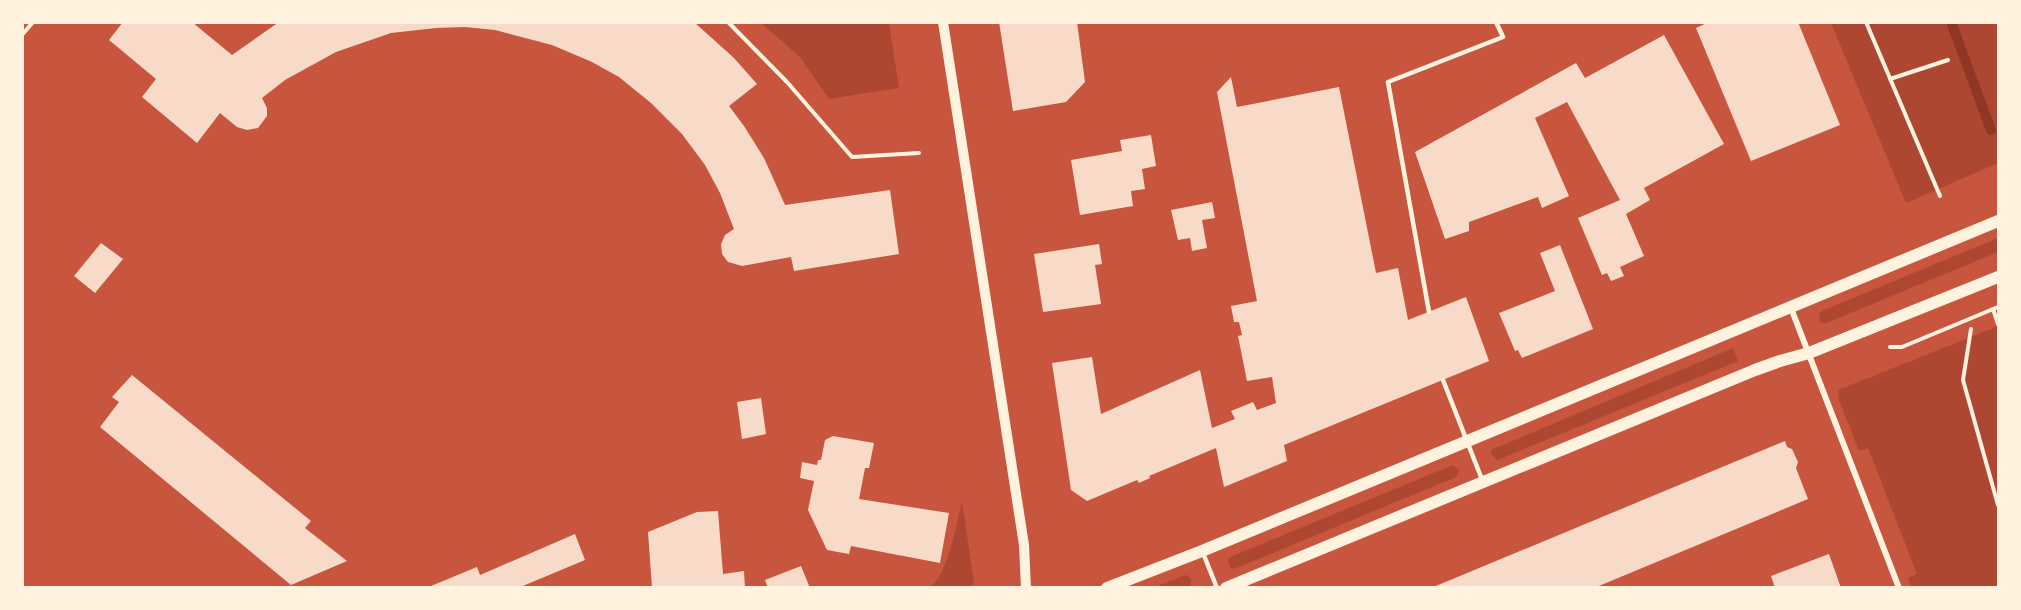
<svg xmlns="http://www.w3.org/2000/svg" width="2021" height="610" viewBox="0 0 2021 610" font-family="Karla,sans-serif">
	<rect width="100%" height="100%" fill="#c8553d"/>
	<g fill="#ae4732">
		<path d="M761 23H889L899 88 829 99 800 57Z"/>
		<path d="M1831 23H1998V163L1906 203Z"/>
		<path d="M1998 238V252L1824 324 1820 322 1819 314 1822 311Z"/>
		<path d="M1998 326V587H1911L1908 578 1917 574 1868 448 1859 451 1839 400 1838 390Z"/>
		<path d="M1733 348 1738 361 1500 459 1497 460 1491 454V450Z"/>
		<path d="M1453 465 1456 467 1459 471 1456 477 1239 567 1232 569 1230 567 1228 559 1230 557Z"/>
		<path d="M962 501 974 583 971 587H930C948 575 957 522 962 501Z"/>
		<path d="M1186 575 1191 579V585L1189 587H1155Z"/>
	</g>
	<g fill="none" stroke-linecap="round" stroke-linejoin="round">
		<path stroke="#8f3625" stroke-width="10" d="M1951 22 1991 130"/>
	</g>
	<g fill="#f7dbc8">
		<path d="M123 22H192L232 55 279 22H694L734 58 757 84 729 106 744 126 764 158 785 205 890 190 899 254 794 271 791 257 742 266 728 262 722 254 721 244 725 235 734 229 720 193 705 165 682 134 651 103 619 77 592 62 552 45 495 30 465 27 436 28 391 33 336 52 285 80 262 98 267 108V116L258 128 247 130 237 127 220 113 197 143 142 97 156 79 109 40Z"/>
		<path d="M999 22H1077L1085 82 1066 102 1013 111Z"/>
		<path d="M1709 22H1798L1840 125 1751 161 1696 28Z"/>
		<path d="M1664 35 1724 144 1644 188 1650 200 1626 214 1644 256 1620 267 1624 276 1611 281 1607 273 1602 275 1578 218 1620 200 1567 102 1535 118 1569 196 1542 208 1538 197 1469 222V231L1445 239 1415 152 1576 63 1585 78Z"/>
		<path d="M1231 77 1237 107 1339 87 1376 273 1398 268 1408 320 1466 297 1489 361 1284 445 1287 461 1224 487 1216 448 1149 476 1150 478 1139 483 1137 480 1087 501 1071 490 1052 363 1092 357 1101 414 1200 370 1212 428 1235 419 1231 411 1253 402 1257 410 1276 403 1272 377 1247 381 1238 336 1242 335 1239 322H1234L1231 306 1257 301 1217 92Z"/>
		<path d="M1151 135 1156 166 1142 169 1145 189 1131 191 1133 206 1080 215 1071 160 1122 151 1120 140Z"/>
		<path d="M1212 202 1215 218 1202 220 1207 248 1192 251 1190 238 1178 240 1171 210Z"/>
		<path d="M101 243 123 259 95 293 74 276Z"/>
		<path d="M1099 244 1102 264 1095 265 1101 304 1043 312 1034 254Z"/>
		<path d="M1560 245 1593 329 1522 358 1518 350 1515 351 1499 313 1555 291 1540 253Z"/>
		<path d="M132 375 311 521 305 528 347 561 291 585 100 427 119 402 112 397Z"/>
		<path d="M761 398 766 434 742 439 737 402Z"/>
		<path d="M833 436 874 443 869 468H865L859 499 949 513 940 563 851 546 849 554 827 550 808 510 814 481 800 478 802 462 817 465 818 460H821L825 440Z"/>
		<path d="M1785 441 1787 447 1792 449 1798 462 1796 468 1808 499 1594 588H1431Z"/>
		<path d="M718 511 723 574 744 571 745 588H652L648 532 697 512Z"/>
		<path d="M575 534 585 560 518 588H426L477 567 480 575Z"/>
		<path d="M1829 554 1841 588H1775L1771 576Z"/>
		<path d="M801 566 810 588H768L765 580Z"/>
	</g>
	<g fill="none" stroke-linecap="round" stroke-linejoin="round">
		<g stroke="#fff3e0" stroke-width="4">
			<path d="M728 22 787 82 852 157 919 153"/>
			<path d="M1866 22 1940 196"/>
			<path d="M22 35 33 22"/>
			<path d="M1890 79 1948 60"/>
			<path d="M1993 309 1998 324"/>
			<path d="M1971 329 1963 380 1998 505"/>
			<path d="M1890 347H1902L1998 307"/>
		</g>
		<g stroke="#fff3e0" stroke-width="4.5">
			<path d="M1429 312 1388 82 1503 37 1496 22"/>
			<path d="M1443 380 1483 482"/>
			<path d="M1203 553 1217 588"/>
		</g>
		<path stroke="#fff3e0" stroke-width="6" d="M1791 308 1899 588"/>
		<path stroke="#fff3e0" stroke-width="10" d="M943 22 1024 545 1026 588"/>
		<g stroke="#fff3e0" stroke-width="12">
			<path d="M1107 588 1202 551 1998 221"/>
			<path d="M1226 588 1755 370 1780 361 1809 353 1998 277"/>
		</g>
	</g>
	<rect width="2021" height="610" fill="none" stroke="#fff3e0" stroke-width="48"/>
</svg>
